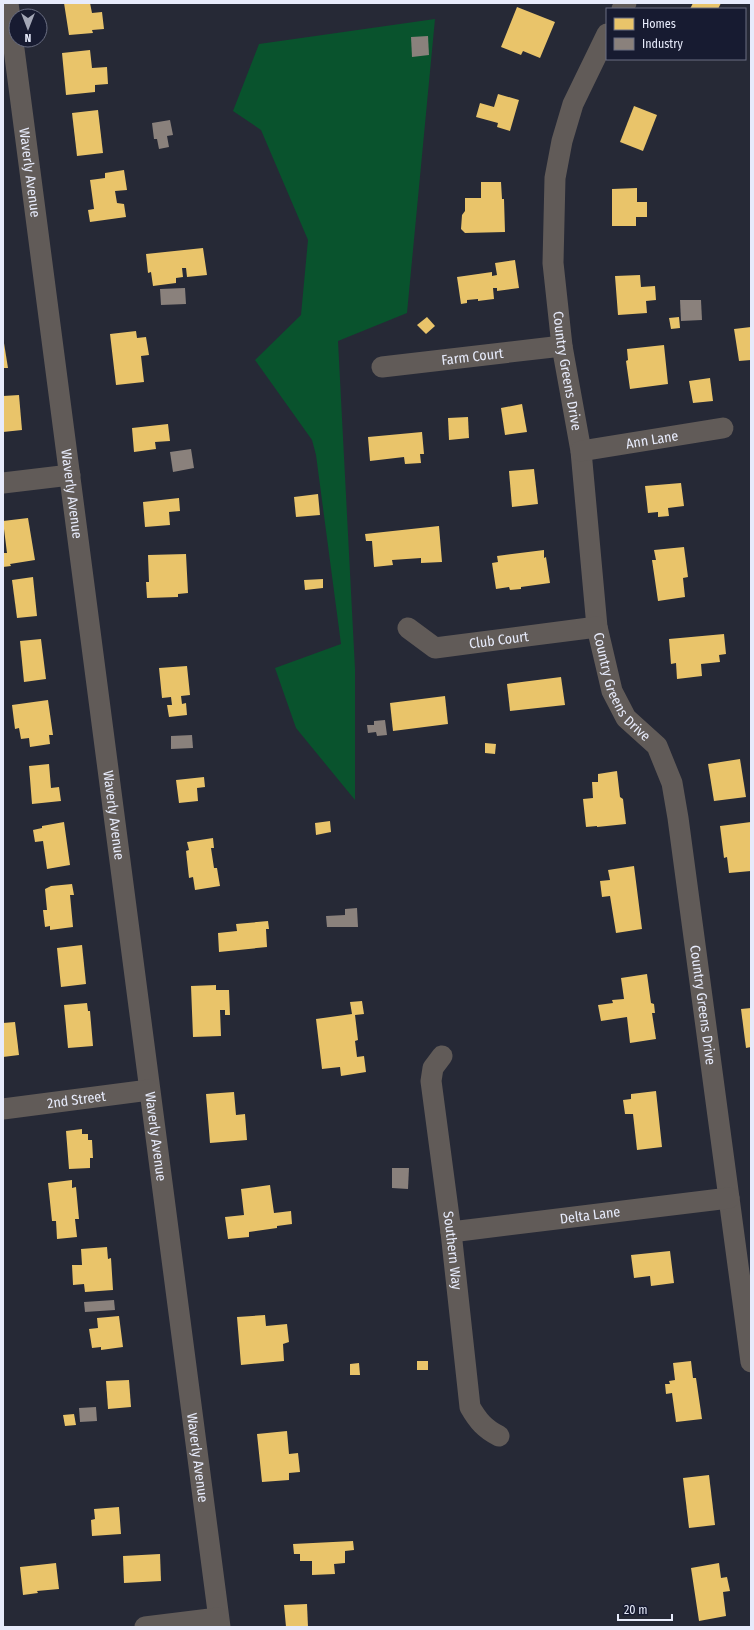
<svg xmlns="http://www.w3.org/2000/svg" width="754" height="1630" viewBox="0 0 754 1630" font-family="'Fira Sans Condensed',sans-serif">
	<rect width="100%" height="100%" fill="#262936"/>
	<path fill="#09532d" d="M435 19 407 313 338 341 355 669V800L296 728 275 668 341 644 316 455 312 440 255 360 301 315 308 240 261 130 233 111 259 44Z"/>
	<g fill="#e9c46a">
		<path d="M64 3H90L92 13 102 12 104 29 92 30 93 33 69 35Z"/>
		<path d="M693 3H721L718 9H690Z"/>
		<path d="M517 7 555 22 540 58 523 51 521 55 501 47Z"/>
		<path d="M90 50 92 68 107 67 108 84 95 85V92L66 95 62 53Z"/>
		<path d="M498 94 519 100 510 131 497 127 498 123 476 117 480 103 494 107Z"/>
		<path d="M634 106 657 115 643 151 620 142Z"/>
		<path d="M98 110 103 153 77 156 72 113Z"/>
		<path d="M124 170 127 190 115 191 117 203 124 204 126 217 90 222 88 210 94 209 90 180 105 178V173Z"/>
		<path d="M481 182H501L502 199H504L505 232 465 233 461 229 462 215 465 211V198H481Z"/>
		<path d="M637 188V202H647V217H636V226H612V189Z"/>
		<path d="M203 248 207 275 187 277 186 268H182L183 277 176 278V283L153 286 151 272 148 273 146 254Z"/>
		<path d="M515 260 519 288 497 291V288H493L494 299 478 301V299L467 300V303L461 304 457 277 492 272V276L497 275 495 263Z"/>
		<path d="M640 275 641 287 655 286 656 300 646 301 647 313 618 315 615 276Z"/>
		<path d="M427 317 435 326 426 334 417 325Z"/>
		<path d="M679 317 680 328 671 329 669 318Z"/>
		<path d="M751 327V360L739 361 734 329Z"/>
		<path d="M136 331 137 338 146 337 149 355 141 356 144 382 116 385 110 334Z"/>
		<path d="M3 337 8 368H3Z"/>
		<path d="M664 345 668 384 630 389 626 361 628 360 627 349Z"/>
		<path d="M710 378 713 401 693 403 689 381Z"/>
		<path d="M19 395 22 430 3 432V396Z"/>
		<path d="M522 404 527 432 505 435 501 408Z"/>
		<path d="M468 417 469 438 449 440 448 418Z"/>
		<path d="M168 424 170 441 155 442 156 449 134 452 132 428Z"/>
		<path d="M422 432 424 454H420L421 463 405 464 404 457 370 461 368 437Z"/>
		<path d="M534 469 538 504 512 507 509 471Z"/>
		<path d="M681 483 684 506 668 508 669 516 658 517V512L648 513 645 486Z"/>
		<path d="M318 494 320 515 296 517 294 497Z"/>
		<path d="M179 498 180 511 169 512 170 525 145 527 143 502Z"/>
		<path d="M28 518 35 560 10 564 11 566 3 567V553H7L3 521Z"/>
		<path d="M439 526 442 562 421 563V558L392 560 393 565 374 567 372 541H366L365 534Z"/>
		<path d="M684 547 688 577 683 578 685 597 658 601 652 560H656L654 550Z"/>
		<path d="M544 550V558L546 557 550 583 521 587V589L510 590 509 587 496 589 492 563 498 562 497 556Z"/>
		<path d="M186 554 188 593 178 594V597L147 598 146 582H149L148 555Z"/>
		<path d="M33 577 37 616 17 618 12 580Z"/>
		<path d="M323 579V588L305 590 304 580Z"/>
		<path d="M724 634 726 654 719 655 720 662 701 664 702 676 677 679 676 663 671 664 669 639Z"/>
		<path d="M41 639 46 679 24 682 20 641Z"/>
		<path d="M187 666 190 695 181 696 182 704 186 703 187 715 169 717 167 705H172L171 697 162 698 159 668Z"/>
		<path d="M561 677 565 705 510 711 507 684Z"/>
		<path d="M445 696 448 724 393 731 390 703Z"/>
		<path d="M48 700 53 735H49L50 744 30 747 29 738 21 739 19 728 15 729 12 705Z"/>
		<path d="M485 743 496 744 495 754 485 753Z"/>
		<path d="M740 759 746 797 714 801 708 764Z"/>
		<path d="M49 764 51 788 59 787 61 801 32 804 29 766Z"/>
		<path d="M617 771 620 797 623 799 626 824 597 827V826L586 827 583 799 593 798 592 782H598V774Z"/>
		<path d="M204 777 205 787 197 788 198 801 179 803 176 780Z"/>
		<path d="M330 821 331 832 316 835 315 823Z"/>
		<path d="M64 822 70 865 47 869 43 841 35 842 33 830 42 828V826Z"/>
		<path d="M751 822V871L729 873 727 857 724 858 720 826Z"/>
		<path d="M213 838 214 848H211L214 868H217L220 886 195 890 193 877 189 878 186 851 189 850 187 842Z"/>
		<path d="M634 866 642 929 616 933 610 896 602 897 600 881 610 880 608 870Z"/>
		<path d="M72 884 74 895H70L73 927 50 930V926L45 927 43 910H47L45 889 51 886Z"/>
		<path d="M268 921 269 929H266L267 947 219 952 218 933 237 931 236 924Z"/>
		<path d="M82 945 86 984 61 987 57 948Z"/>
		<path d="M647 974 651 1003 654 1004 655 1013H652L656 1039 630 1043 627 1017 601 1021 598 1005 613 1003 612 1000 624 999 621 978Z"/>
		<path d="M216 985V990H229L230 1015H225V1010H220L221 1036 193 1037 191 986Z"/>
		<path d="M362 1001 364 1014 355 1015 358 1040 355 1041 357 1057 364 1056 366 1072 341 1076 340 1067 322 1069 316 1019 352 1014 350 1002Z"/>
		<path d="M87 1003 88 1011H90L93 1046 68 1048 64 1005Z"/>
		<path d="M751 1008V1047L746 1048 741 1009Z"/>
		<path d="M15 1022 19 1055 3 1057V1023Z"/>
		<path d="M656 1091 662 1147 637 1150 633 1114H625L623 1100 631 1099V1094Z"/>
		<path d="M234 1092 236 1115 245 1114 247 1140 210 1143 206 1094Z"/>
		<path d="M82 1129V1134H88V1140H92L93 1158H90V1168L69 1169 66 1131Z"/>
		<path d="M72 1180V1188L76 1187 79 1219H75L77 1237 57 1239 56 1221H52L48 1183Z"/>
		<path d="M270 1185 274 1213 291 1211 292 1224 277 1226V1228L249 1232V1237L228 1239 225 1217 244 1215 241 1189Z"/>
		<path d="M107 1247 108 1259 111 1258 113 1290 85 1292 84 1284 73 1285 72 1265H82L81 1249Z"/>
		<path d="M670 1251 674 1283 651 1286 650 1276 634 1278 631 1255Z"/>
		<path d="M265 1315 266 1326 287 1324 289 1342 283 1344 284 1361 241 1365 237 1317Z"/>
		<path d="M119 1316 123 1347 101 1350V1347L92 1348 89 1329 98 1328 97 1318Z"/>
		<rect x="417" y="1361" width="11" height="9"/>
		<path d="M691 1361 693 1378H696L702 1419 676 1422 672 1393 666 1394 665 1384H670L669 1381 675 1380 673 1363Z"/>
		<path d="M359 1363 360 1375H350V1364Z"/>
		<path d="M129 1380 131 1407 108 1409 106 1381Z"/>
		<path d="M74 1414 76 1425 65 1426 63 1415Z"/>
		<path d="M287 1431 289 1454 298 1453 300 1472 289 1473V1480L262 1482 257 1434Z"/>
		<path d="M709 1475 715 1525 689 1528 683 1478Z"/>
		<path d="M119 1507 121 1534 92 1536 91 1520 95 1519 94 1509Z"/>
		<path d="M353 1541 354 1550 345 1551V1563L334 1564 335 1574 312 1575V1561H300V1554H294L293 1544Z"/>
		<path d="M160 1554 161 1581 124 1583 123 1556Z"/>
		<path d="M56 1563 59 1589 37 1591 38 1593 23 1595 20 1567Z"/>
		<path d="M719 1563 721 1578 727 1577 730 1591 723 1592 726 1616 699 1621 691 1568Z"/>
		<path d="M307 1604 308 1627H286L284 1605Z"/>
	</g>
	<g fill="#8a817c">
		<path d="M428 36 429 55 412 57 411 37Z"/>
		<path d="M170 120 173 135 167 136 169 147 159 149 157 139H154L152 123Z"/>
		<path d="M185 288 186 304 161 305 160 289Z"/>
		<path d="M680 300H701L702 320 681 321Z"/>
		<path d="M191 449 194 468 173 472 170 452Z"/>
		<path d="M385 720 387 735 377 736 376 732 368 733 367 725H374V721Z"/>
		<path d="M192 735 193 748 171 749V736Z"/>
		<path d="M357 908 358 927H327L326 916 345 915V909Z"/>
		<path d="M392 1168H409L408 1189 392 1188Z"/>
		<path d="M114 1300 115 1310 85 1312 84 1302Z"/>
		<path d="M96 1407 97 1421 80 1422 79 1408Z"/>
	</g>
	<g fill="none" stroke-linecap="round" stroke-linejoin="round">
		<g stroke="#615b58" stroke-width="21">
			<path id="s1" d="M8 3 220 1627"/>
			<path d="M622 9 626 3"/>
			<path id="s2" d="M607 34 573 104 562 141 555 178 553 263 562 346 581 451 597 627 612 691 626 718 657 746 672 783 678 818 751 1362"/>
			<path id="s3" d="M382 367 562 346"/>
			<path id="s4" d="M581 451 723 428"/>
			<path d="M3 483 70 475"/>
			<path id="s5" d="M408 628 435 648 597 627"/>
			<path id="s6" d="M442 1056 433 1068 431 1081 451 1232 470 1407C478 1421 485 1429 499 1436"/>
			<path id="s7" d="M3 1109 149 1090"/>
			<path id="s8" d="M451 1232 729 1198"/>
			<path d="M145 1627 218 1618"/>
		</g>
	</g>
	<g text-anchor="middle" dominant-baseline="central" stroke-width="4" stroke-linejoin="round" paint-order="stroke">
		<g font-size="14" fill="#e7ebfb" stroke="#171b31">
			<text stroke="none"><textPath href="#s1" startOffset="171">Waverly Avenue</textPath></text>
			<text stroke="none"><textPath href="#s3" startOffset="91">Farm Court</textPath></text>
			<text stroke="none"><textPath href="#s2" startOffset="348">Country Greens Drive</textPath></text>
			<text stroke="none"><textPath href="#s4" startOffset="72">Ann Lane</textPath></text>
			<text stroke="none"><textPath href="#s1" startOffset="495">Waverly Avenue</textPath></text>
			<text stroke="none"><textPath href="#s5" startOffset="98">Club Court</textPath></text>
			<text stroke="none"><textPath href="#s2" startOffset="672">Country Greens Drive</textPath></text>
			<text stroke="none"><textPath href="#s1" startOffset="819">Waverly Avenue</textPath></text>
			<text stroke="none"><textPath href="#s2" startOffset="1008">Country Greens Drive</textPath></text>
			<text stroke="none"><textPath href="#s7" startOffset="74">2nd Street</textPath></text>
			<text stroke="none"><textPath href="#s1" startOffset="1143">Waverly Avenue</textPath></text>
			<text stroke="none"><textPath href="#s8" startOffset="140">Delta Lane</textPath></text>
			<text stroke="none"><textPath href="#s6" startOffset="199">Southern Way</textPath></text>
			<text stroke="none"><textPath href="#s1" startOffset="1467">Waverly Avenue</textPath></text>
		</g>
	</g>
	<rect width="754" height="1630" fill="none" stroke="#e7ebfb" stroke-width="8"/>
	<rect x="606" y="8" width="140" height="52" fill="#171b31" stroke="#6a6e82"/>
	<rect x="614" y="18" width="20" height="12" fill="#e9c46a" stroke="#6a6e82"/>
	<text x="642" y="28" font-size="12" fill="#e7ebfb">Homes</text>
	<rect x="614" y="38" width="20" height="12" fill="#8a817c" stroke="#6a6e82"/>
	<text x="642" y="48" font-size="12" fill="#e7ebfb">Industry</text>
	<g transform="translate(28 28) rotate(180)"><circle r="19" fill="#171b31" stroke="#6a6e82"/>
	<path d="M0-3L7 15L0 10L-7 15Z" fill="#a3a7b6"/>
	<text y="-6" font-size="11" font-weight="bold" text-anchor="middle" fill="#e7ebfb">N</text>
	</g>
	<path d="M618 1614v6h54v-6" fill="none" stroke="#e7ebfb" stroke-width="2"/>
	<text x="624" y="1614" font-size="12" fill="#e7ebfb" stroke="#171b31" stroke-width="3" paint-order="stroke">20 m</text>
</svg>
